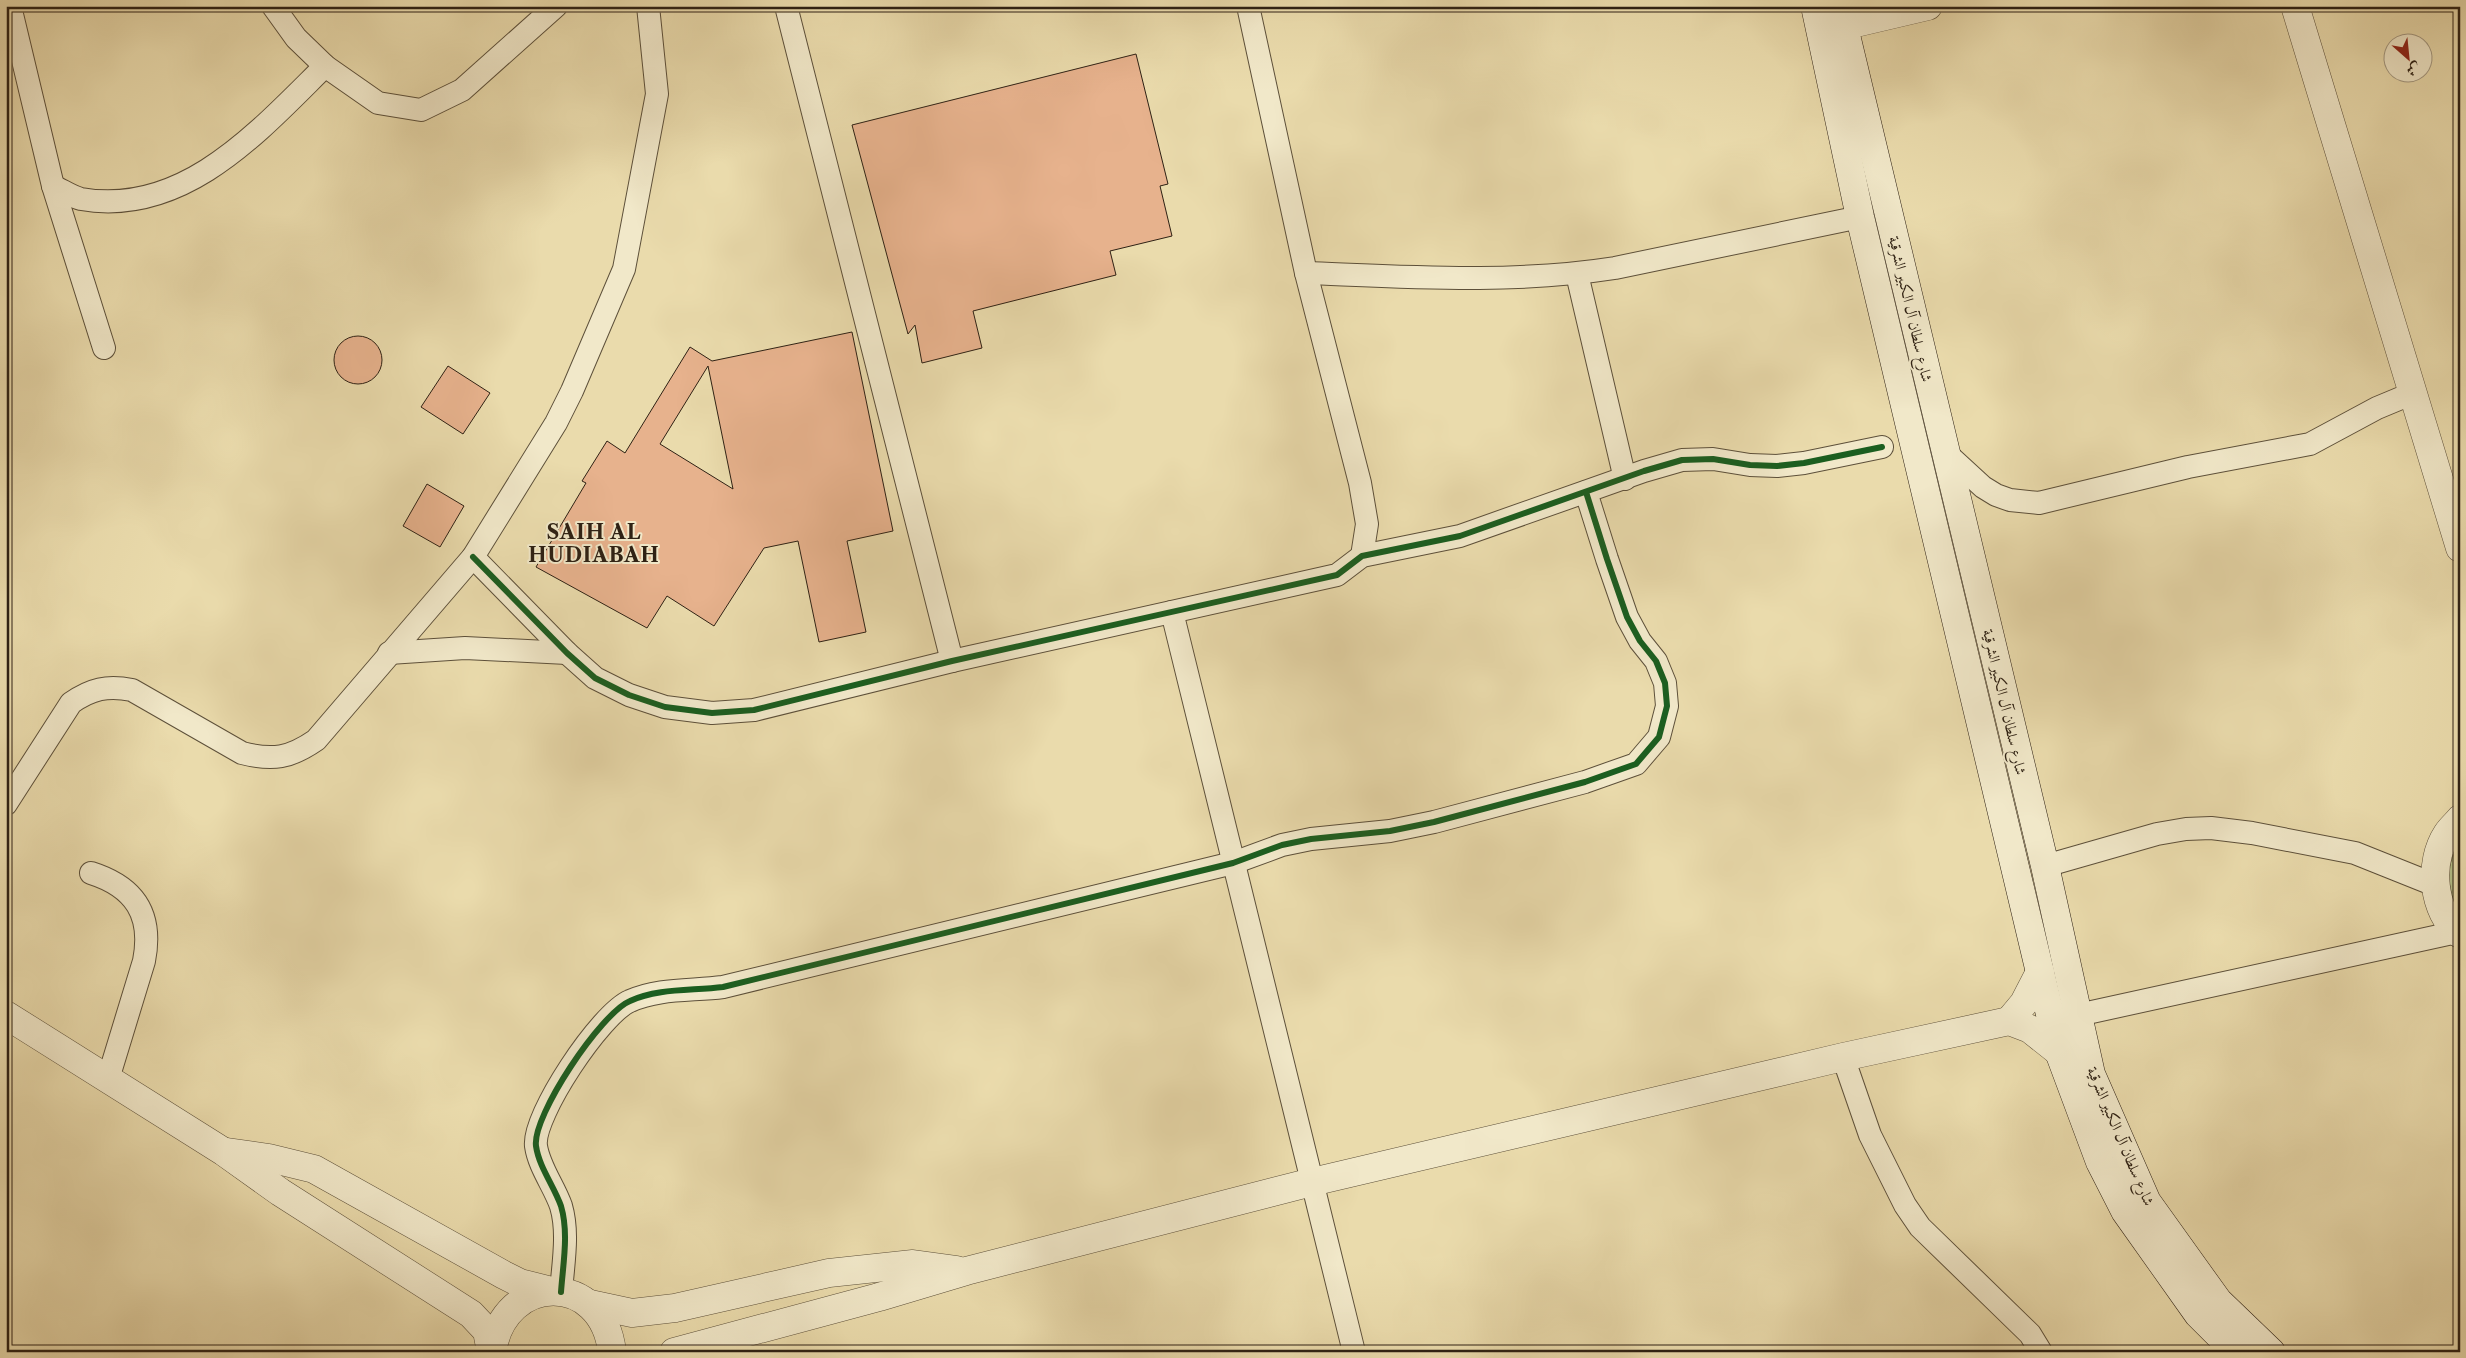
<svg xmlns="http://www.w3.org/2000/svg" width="2466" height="1358" viewBox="0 0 2466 1358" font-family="'Libre Caslon Text',Amiri,serif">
	<rect width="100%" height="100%" fill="#eadbac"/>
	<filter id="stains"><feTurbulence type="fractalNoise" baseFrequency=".004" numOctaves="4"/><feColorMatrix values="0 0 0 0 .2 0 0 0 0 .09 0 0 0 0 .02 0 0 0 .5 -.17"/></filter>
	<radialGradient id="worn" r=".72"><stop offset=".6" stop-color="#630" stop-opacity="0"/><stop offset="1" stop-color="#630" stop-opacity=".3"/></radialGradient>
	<path fill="#b5c08a" stroke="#72704f" d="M2460 845V917C2449 895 2442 866 2460 845Z"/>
	<g fill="#e7b28d" stroke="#2e2114" fill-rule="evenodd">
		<path d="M1136 54 1168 184 1160 186 1172 236 1110 251 1116 275 973 311 982 348 922 363 915 325 908 334 852 125Z"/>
		<path d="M852 332 893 531 847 541 866 632 819 642 798 541 764 548 714 626 667 596 647 628 536 567 586 483 582 481 607 441 625 453 690 347 712 361ZM708 366 733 489 660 444Z"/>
		<circle cx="358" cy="360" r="24"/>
		<path d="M448 366 490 393 463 434 421 407Z"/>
		<path d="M427 484 464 506 440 547 403 526Z"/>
	</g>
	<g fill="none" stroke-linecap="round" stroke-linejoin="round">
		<g stroke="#5d503a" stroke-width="24">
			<g id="minor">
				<path d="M10 6 53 186 104 348"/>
				<path d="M273 6 296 38 325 66 378 103 421 110 462 90 556 6"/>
				<path d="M786 6 952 661"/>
				<path d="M1248 6 1306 273 1360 483 1367 524 1362 556"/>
				<path d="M53 186C62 190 72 197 81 199 184 217 259 131 325 66"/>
				<path d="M1306 273C1410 277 1512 284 1615 268L1860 217"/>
				<path d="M1577 274 1625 479"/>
				<path d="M1946 453 1983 487 1996 495 2010 500 2039 503 2188 467 2310 444 2377 408 2413 393"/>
				<path d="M473 557 567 653 595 678 629 695 665 707 712 713 754 710 952 661 1337 575 1362 556 1460 536 1644 471 1682 460 1713 459 1750 465 1777 466 1804 463 1882 447"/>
				<path d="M1172 612 1354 1352"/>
				<path d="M389 653 465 648 567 653"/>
				<path d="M6 804 71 703C91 689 107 685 132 690L242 753C273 761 290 758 316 740L473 557 556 423 572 391 624 269 657 94 648 6"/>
				<path d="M2045 866 2157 834 2186 829 2211 828 2252 833 2355 853 2435 885"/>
				<path d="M91 873C135 887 153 915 144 961L108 1079"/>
				<path d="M2078 1015 2457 932"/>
				<path d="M1843 1057 1870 1135 1905 1205 1920 1227 2030 1334 2041 1352"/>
				<path d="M561 1292C563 1264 569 1233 561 1206 554 1186 539 1167 536 1146 532 1116 601 1013 630 1001 658 988 692 991 723 987L1233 863 1282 845 1311 839 1390 831 1434 822 1585 782 1636 764 1659 737 1667 706 1665 683 1656 661 1640 641 1627 617 1607 559 1586 492"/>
			</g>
		</g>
		<g stroke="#5d503a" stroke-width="29">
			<g id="tertiary">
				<path d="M2295 6 2460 548"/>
				<path d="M1843 26 1928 6"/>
				<path d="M2460 819C2456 824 2450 829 2447 834 2428 863 2432 911 2460 934"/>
				<path d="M6 1015 224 1152 280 1192 471 1314 487 1331 491 1352"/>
				<path d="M2009 1021 2024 1003 2040 972"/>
				<path d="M227 1152 269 1158 314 1169 504 1275 520 1283 552 1291"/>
				<path d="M590 1304 632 1313 675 1308 829 1273 913 1264 957 1270"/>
				<path d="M492 1352C504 1272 603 1271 612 1352"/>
				<path d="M674 1352 879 1297 966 1271 1312 1182 1843 1057 2009 1021 2030 1029 2059 1052"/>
			</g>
		</g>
		<g stroke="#2e2114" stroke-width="29">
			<g id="secondary">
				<path d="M1815 6 1860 217 2059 1052 2100 1162 2125 1211 2198 1314 2236 1352"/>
				<path d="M1839 6 2045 866 2091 1074 2147 1202 2218 1301 2271 1352"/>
			</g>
		</g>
		<use href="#minor" stroke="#f1e8c9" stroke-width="22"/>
		<use href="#tertiary" stroke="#f1e8c9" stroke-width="28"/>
		<use href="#secondary" stroke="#f1e8c9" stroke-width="28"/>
		<g stroke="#f1e8c9" stroke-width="9">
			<g id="cycleway">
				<path d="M473 557 567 653 595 678 629 695 665 707 712 713 754 710 952 661 1337 575 1362 556 1460 536 1644 471 1682 460 1713 459 1750 465 1777 466 1804 463 1882 447"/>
				<path d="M561 1292C563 1264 569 1233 561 1206 554 1186 539 1167 536 1146 532 1116 601 1013 630 1001 658 988 692 991 723 987L1233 863 1282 845 1311 839 1390 831 1434 822 1585 782 1636 764 1659 737 1667 706 1665 683 1656 661 1640 641 1627 617 1607 559 1586 492"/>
			</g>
		</g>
		<use href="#cycleway" stroke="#1b5e20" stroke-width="6"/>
	</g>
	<g text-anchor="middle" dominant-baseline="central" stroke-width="4" stroke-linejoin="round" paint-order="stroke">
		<g font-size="15" fill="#2e2114" stroke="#f1e8c9">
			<text transform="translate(1911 309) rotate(77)">شارع سلطان آل الكبير الشرقية</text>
			<text transform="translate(2005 702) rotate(77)">شارع سلطان آل الكبير الشرقية</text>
			<text transform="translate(2121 1136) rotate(67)">شارع سلطان آل الكبير الشرقية</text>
		</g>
		<g font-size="20" font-weight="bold" letter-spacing="1" fill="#2e2114" stroke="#f1e8c9">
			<text x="594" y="532">SAIH AL<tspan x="594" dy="23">HUDIABAH</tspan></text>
		</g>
	</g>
	<rect width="2466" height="1358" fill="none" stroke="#eadbac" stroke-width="25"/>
	<rect x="8" y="8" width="2451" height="1343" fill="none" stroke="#2e2114" stroke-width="2.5"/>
	<rect x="12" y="12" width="2441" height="1333" fill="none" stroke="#2e2114"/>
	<g transform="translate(2408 58) rotate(153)"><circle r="24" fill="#f1e8c9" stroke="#a39881"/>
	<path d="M0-4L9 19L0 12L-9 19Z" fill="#8f2418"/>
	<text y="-8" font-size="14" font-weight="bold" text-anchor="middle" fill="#2e2114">ش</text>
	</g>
	<rect width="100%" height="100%" filter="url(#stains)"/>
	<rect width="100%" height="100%" fill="url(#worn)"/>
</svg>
